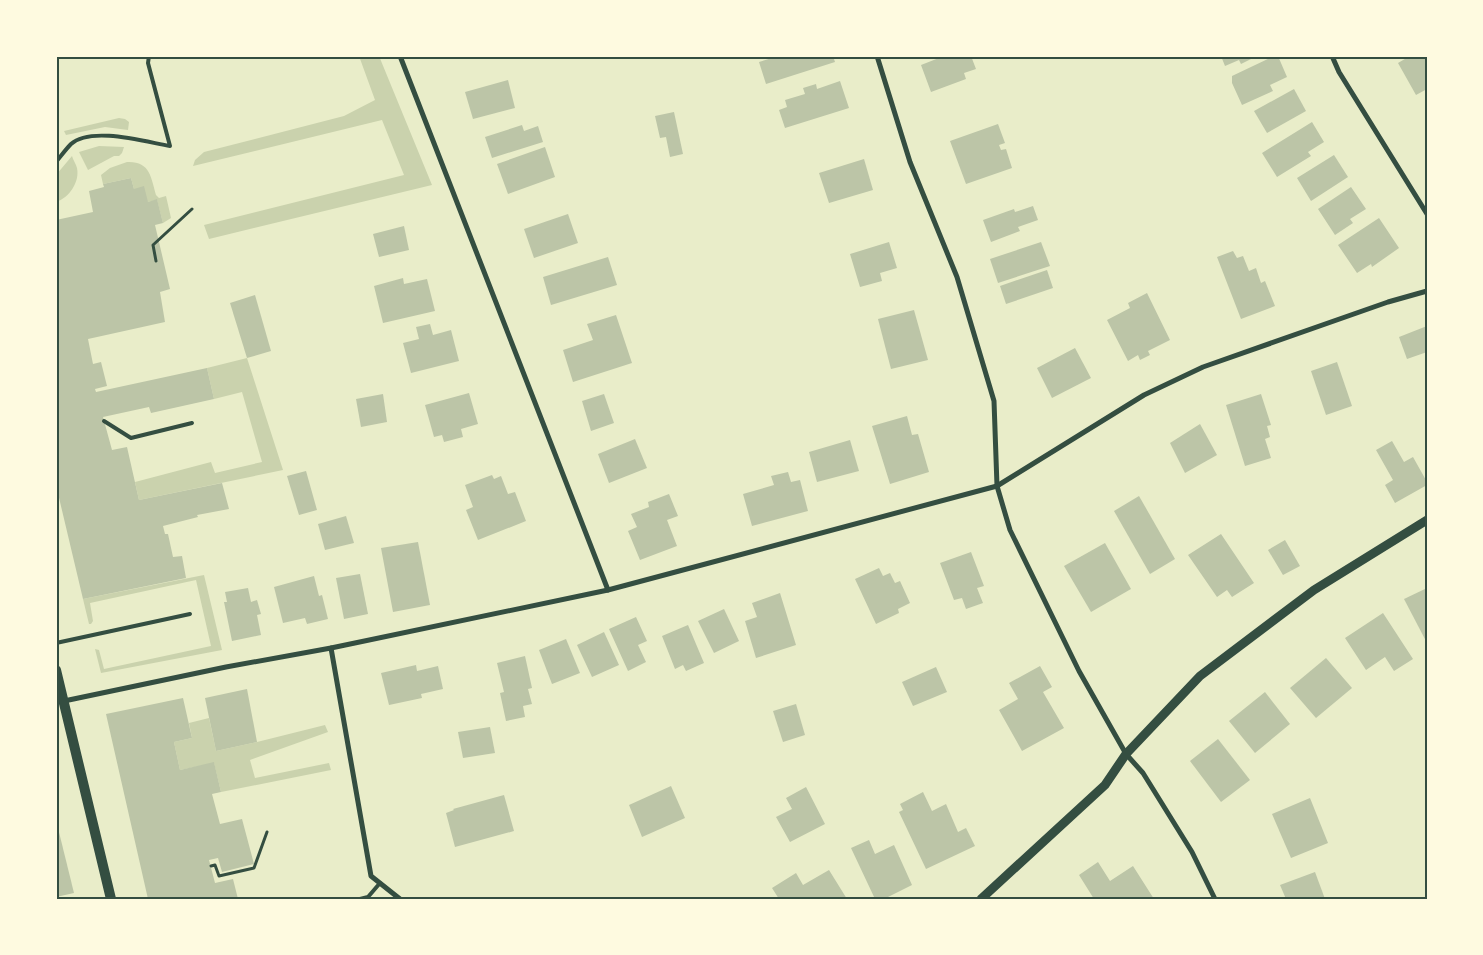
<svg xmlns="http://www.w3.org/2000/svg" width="1483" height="955" viewBox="0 0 1483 955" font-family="Quicksand,sans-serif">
	<rect width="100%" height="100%" fill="#e9edc9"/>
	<g fill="#cad2ad">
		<path d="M359 56H379L432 185 209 239 204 225 404 175 382 120 193 166 195 160 204 152 344 116 375 100Z"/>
		<path d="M119 118 125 119 129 122 128 130 105 127 66 135 64 131Z"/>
		<path d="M99 146 124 147 122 153 119 156H114L88 170 79 152Z"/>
		<path d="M72 156C73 160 76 164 77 168 80 182 69 198 56 202V175Z"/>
		<path d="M127 162C150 161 151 177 156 195L159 198 166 196 171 218 163 223 157 200 148 202 134 189 131 178 103 184 101 175 110 168Z"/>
		<path d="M247 358 283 470 139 500 135 482 211 462 215 473 262 462 242 392 214 399 207 368Z"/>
		<path d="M204 575 222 650 101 673 95 649 99 650 104 669 211 646 196 580 90 603 93 621 91 624H89L83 599Z"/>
		<path d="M209 718 216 751 257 742 325 725 328 732 250 760 255 778 329 763 331 770 221 792 214 763 180 770 174 742 192 738 189 723Z"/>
	</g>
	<g fill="#bcc5a7">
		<path d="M772 56H833L835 62 766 84 759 62 772 58Z"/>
		<path d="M944 56H961L962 59 971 56 976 69 964 73 966 79 931 92 921 65Z"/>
		<path d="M1221 56H1257L1241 64 1239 60 1225 66Z"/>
		<path d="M1274 56H1278L1287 77 1270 85 1273 91 1242 105 1232 83V76Z"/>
		<path d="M1410 56H1427V89L1416 95 1398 63Z"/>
		<path d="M508 80 515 108 473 119 465 92Z"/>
		<path d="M840 81 849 108 785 128 779 110 787 107 785 100 805 94 803 88 816 84 817 89Z"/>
		<path d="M1294 89 1306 111 1267 133 1254 111Z"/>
		<path d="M674 112 683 154 670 157 666 137 660 138 655 116Z"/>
		<path d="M1312 122 1324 142 1308 152 1311 156 1277 177 1262 153Z"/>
		<path d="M998 124 1005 143 999 145 1001 150 1006 149 1012 168 966 184 950 141Z"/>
		<path d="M522 125 524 131 538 126 543 142 492 158 485 137Z"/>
		<path d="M545 147 555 177 508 194 497 164Z"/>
		<path d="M1334 155 1348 177 1311 201 1297 178Z"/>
		<path d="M864 159 873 190 829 203 819 173Z"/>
		<path d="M131 178 134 189 144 186 148 202 157 199 163 223 155 225 170 289 160 292 165 322 88 339 93 364 101 362 107 386 95 389 96 392 207 368 214 399 151 413 149 407 103 417 112 450 127 447 139 500 222 483 229 509 197 515 198 517 163 526 165 534H168L173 557 182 556 186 578 83 599 56 485V220L93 212 89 191 104 187 103 184Z"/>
		<path d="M1351 187 1366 209 1350 219 1353 223 1335 235 1318 209Z"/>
		<path d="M1033 206 1038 220 1018 227 1020 231 991 242 983 220 1014 209 1015 212Z"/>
		<path d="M568 214 578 243 534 258 524 229Z"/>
		<path d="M1379 218 1399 248 1372 267 1371 264 1357 273 1338 245Z"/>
		<path d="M404 226 409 250 379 257 373 234Z"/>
		<path d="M889 242 897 268 880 273 882 281 860 287 850 254Z"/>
		<path d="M1041 242 1050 266 998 283 990 259Z"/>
		<path d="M1233 251 1237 258 1243 256 1249 271 1256 268 1261 283 1265 281 1275 306 1241 319 1217 257Z"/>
		<path d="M608 257 617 285 551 305 543 277Z"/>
		<path d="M1047 270 1053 288 1006 304 1000 286Z"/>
		<path d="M403 278 404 284 427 279 435 311 383 323 374 286Z"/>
		<path d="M1147 293 1170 340 1148 351 1150 355 1140 360 1138 355 1128 361 1107 320 1130 308 1128 303Z"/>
		<path d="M255 295 271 351 247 358 230 303Z"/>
		<path d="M914 310 928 360 891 369 878 319Z"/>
		<path d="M616 315 632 363 573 382 563 350 593 340 587 324Z"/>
		<path d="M430 324 433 335 451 330 459 361 411 373 403 343 419 339 416 327Z"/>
		<path d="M1427 326V352L1407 359 1399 337Z"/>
		<path d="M1075 348 1091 378 1052 398 1037 368Z"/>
		<path d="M1337 362 1352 406 1326 415 1311 371Z"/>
		<path d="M469 393 478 424 461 429 463 437 444 442 442 435 434 437 425 405Z"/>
		<path d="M383 394 387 422 361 427 356 399Z"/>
		<path d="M604 394 614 423 591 431 582 401Z"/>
		<path d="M1261 394 1271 425 1267 426 1270 437 1265 439 1271 458 1245 466 1226 405Z"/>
		<path d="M907 416 912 435 918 434 929 472 890 484 872 426Z"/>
		<path d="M1200 424 1217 455 1185 473 1170 443Z"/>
		<path d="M635 439 647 468 609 483 598 454Z"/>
		<path d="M850 440 859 471 817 482 809 452Z"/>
		<path d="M1392 441 1404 462 1413 457 1427 482V485L1395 503 1385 485 1393 480 1376 450Z"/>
		<path d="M306 471 317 510 299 515 287 476Z"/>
		<path d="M788 472 791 482 800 480 808 511 752 526 743 494 774 485 771 476Z"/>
		<path d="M492 475 494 479 501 476 508 494 515 492 526 521 478 540 466 510 473 507 465 485Z"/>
		<path d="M669 494 678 516 667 520 677 546 640 560 628 531 637 527 631 514 649 507 648 502Z"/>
		<path d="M1139 496 1175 559 1150 574 1114 511Z"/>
		<path d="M346 516 354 543 325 550 318 524Z"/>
		<path d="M1221 534 1254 583 1232 597 1227 590 1217 597 1188 555Z"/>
		<path d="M1285 540 1300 566 1283 575 1268 550Z"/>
		<path d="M418 542 430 605 393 612 381 548Z"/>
		<path d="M1105 543 1131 589 1091 612 1064 566Z"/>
		<path d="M971 552 984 586 977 588 983 603 966 609 962 598 954 600 940 563Z"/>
		<path d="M879 568 883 576 890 573 895 583 900 581 910 603 898 609 899 613 876 624 855 579Z"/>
		<path d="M360 574 368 614 344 619 336 578Z"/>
		<path d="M314 576 319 596 322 595 328 619 307 624 305 618 283 623 274 587Z"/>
		<path d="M248 588 251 602 257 600 261 614 257 615 261 635 232 641 224 602H227L225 592Z"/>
		<path d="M1427 588V643L1404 599Z"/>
		<path d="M780 593 796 645 756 658 745 621 757 617 752 603Z"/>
		<path d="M724 609 739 641 714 653 698 621Z"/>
		<path d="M1383 613 1413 659 1394 671 1385 657 1366 670 1345 638Z"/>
		<path d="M636 617 647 641 638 645 646 662 628 671 609 629Z"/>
		<path d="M688 625 704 663 686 671 683 665 675 669 662 636Z"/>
		<path d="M604 632 619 665 592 677 577 645Z"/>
		<path d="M566 639 580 673 552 684 539 650Z"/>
		<path d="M525 656 532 688 528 689 532 704 523 706 525 717 506 721 500 693 504 692 497 663Z"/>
		<path d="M1326 658 1352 688 1316 718 1290 688Z"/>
		<path d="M416 665 417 671 438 666 443 689 421 694 422 698 389 705 381 673Z"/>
		<path d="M1040 666 1052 687 1043 692 1064 728 1022 751 999 710 1018 699 1009 683Z"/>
		<path d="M936 667 947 692 913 706 902 682Z"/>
		<path d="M247 689 257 742 216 751 205 698Z"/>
		<path d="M1265 692 1290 724 1255 753 1229 721Z"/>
		<path d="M183 698 192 738 174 742 180 770 214 762 221 792 212 794 220 824 242 819 254 864 222 872 218 858 209 860 215 883 233 879 238 899H148L106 714Z"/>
		<path d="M796 704 805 735 783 742 773 711Z"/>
		<path d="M490 727 495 753 463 758 458 732Z"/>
		<path d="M1218 739 1250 780 1221 802 1190 761Z"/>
		<path d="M671 786 685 818 642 837 629 805Z"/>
		<path d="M806 787 825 824 790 842 776 817 792 809 786 798Z"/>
		<path d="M923 792 932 811 946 804 958 832 966 828 975 846 926 869 899 812 903 810 900 804Z"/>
		<path d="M504 795 514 831 455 847 446 813 454 810 453 809Z"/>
		<path d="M1310 798 1328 843 1291 858 1272 814Z"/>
		<path d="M56 820 74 893 56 897Z"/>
		<path d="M869 840 875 854 894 845 912 885 884 899H875L851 848Z"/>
		<path d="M1098 862 1110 881 1133 866 1154 899H1094L1079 875Z"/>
		<path d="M829 870 847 899H779L772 888 796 873 803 885Z"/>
		<path d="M1315 872 1325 899H1286L1280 885Z"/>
	</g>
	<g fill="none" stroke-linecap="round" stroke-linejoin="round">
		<g stroke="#344e41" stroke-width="3">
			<path d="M156 261 153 245 192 209"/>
			<path d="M211 866 215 865 219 876 254 868 267 832"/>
		</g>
		<g stroke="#344e41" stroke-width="4">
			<path d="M56 162C61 156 66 149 71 144 91 126 146 142 170 146L148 63 149 56"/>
			<path d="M104 421 131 438 192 423"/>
			<path d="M56 643 190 614"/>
			<path d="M360 899 368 897 380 883"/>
		</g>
		<g stroke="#344e41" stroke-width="5">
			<path d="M400 56 608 590"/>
			<path d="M877 56 910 162 957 277 994 401 997 486 1010 530 1079 671 1126 754 1143 773 1192 852 1215 899"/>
			<path d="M1332 56 1339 72 1427 214"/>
			<path d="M331 648 371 876 400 899"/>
			<path d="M64 701 226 667 331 648 608 590 997 486 1144 395 1203 367 1388 302 1427 291"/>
		</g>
		<path stroke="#344e41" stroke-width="9" d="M981 899 1105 785 1126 754 1200 676 1314 590 1427 520"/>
		<path stroke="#344e41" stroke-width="10" d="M56 670 111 899"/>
	</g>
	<rect width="1483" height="955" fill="none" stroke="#fefae0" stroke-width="115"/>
	<rect x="58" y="58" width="1368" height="840" fill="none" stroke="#344e41" stroke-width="2"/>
</svg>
